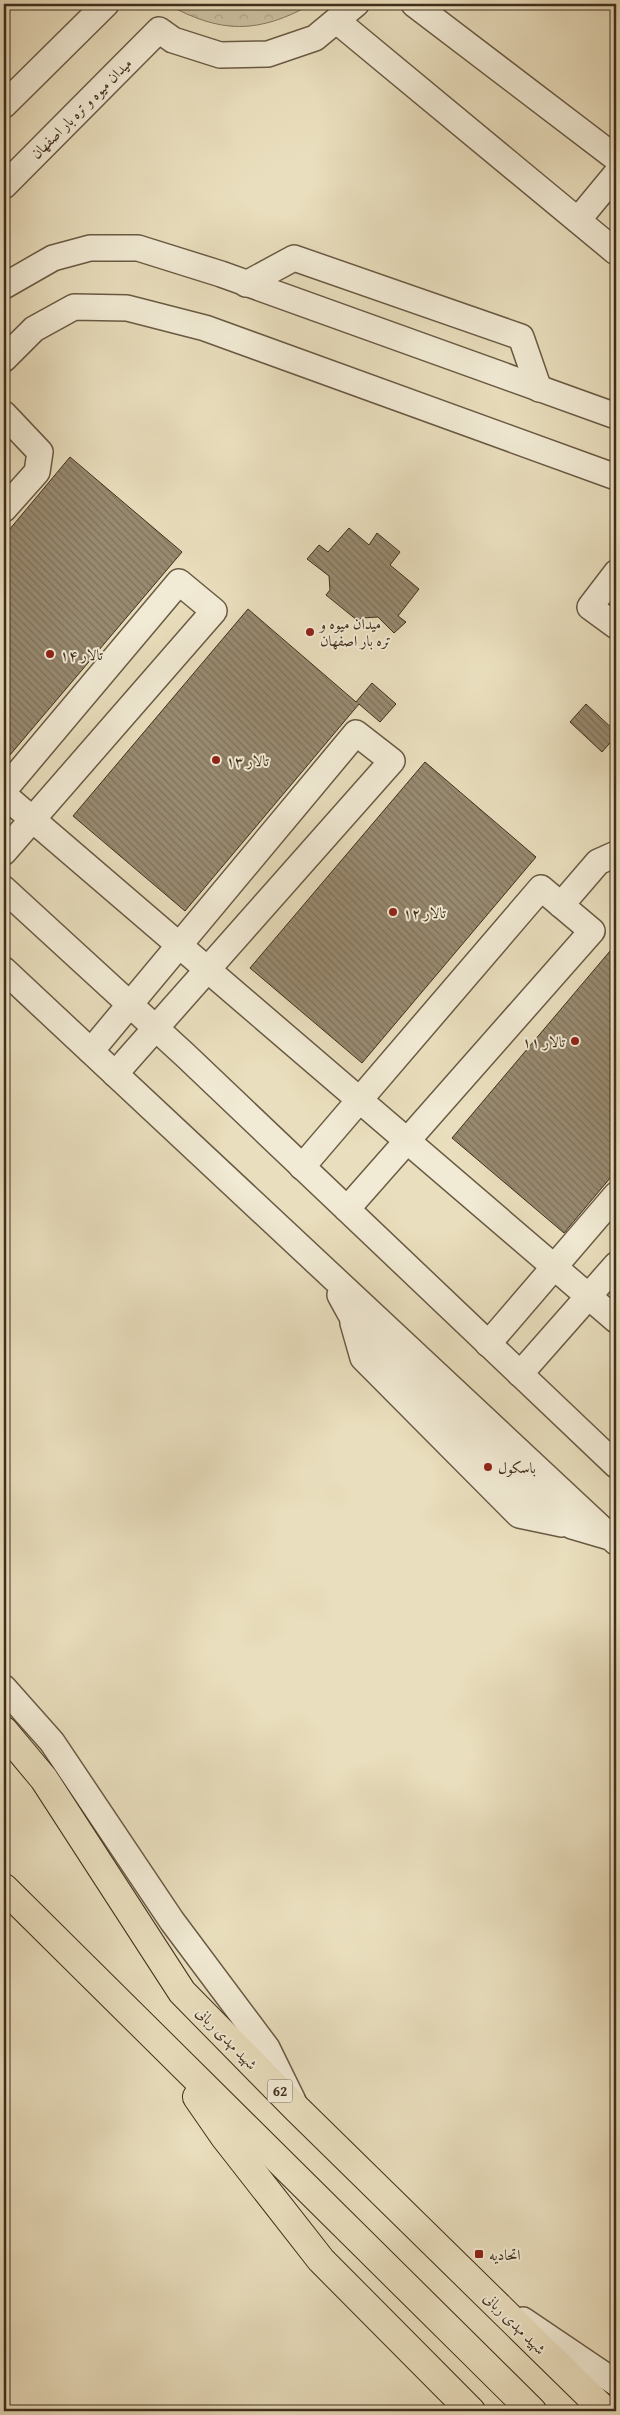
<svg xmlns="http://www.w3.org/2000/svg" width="620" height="2415" viewBox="0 0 620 2415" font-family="'Gentium Book Plus',Amiri,serif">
	<defs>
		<pattern id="park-crowns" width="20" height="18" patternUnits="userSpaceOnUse" patternTransform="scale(1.25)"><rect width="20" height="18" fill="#ccc0a2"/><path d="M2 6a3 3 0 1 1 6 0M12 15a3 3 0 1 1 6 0" fill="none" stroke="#b0a58b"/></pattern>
		<pattern id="building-back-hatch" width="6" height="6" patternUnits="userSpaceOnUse" patternTransform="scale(1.25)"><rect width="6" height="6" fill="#988a70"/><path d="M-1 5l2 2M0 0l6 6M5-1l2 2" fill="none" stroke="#7d715b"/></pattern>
	</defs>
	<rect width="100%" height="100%" fill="#e9debd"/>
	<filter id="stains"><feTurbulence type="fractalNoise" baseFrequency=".004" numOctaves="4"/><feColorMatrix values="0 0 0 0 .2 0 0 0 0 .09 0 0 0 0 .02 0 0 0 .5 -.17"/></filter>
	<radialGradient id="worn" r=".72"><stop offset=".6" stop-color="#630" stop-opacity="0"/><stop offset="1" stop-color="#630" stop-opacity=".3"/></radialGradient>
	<path fill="url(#park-crowns)" stroke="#86775f" d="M167 4H312C258 34 221 34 167 4Z"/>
	<g fill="url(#building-back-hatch)" stroke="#402e1c">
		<path d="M70 457 182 552 4 762V536Z"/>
		<path d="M349 528 369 545 377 533 400 552 390 565 419 589 398 616 406 622 394 633 378 617 361 618 358 621 326 595 330 590 329 576 307 559 319 545 328 552Z"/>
		<path d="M248 609 356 702 372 683 396 704 380 722 359 704 185 911 73 816Z"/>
		<path d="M586 704 616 732V736L602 752 570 722Z"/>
		<path d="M425 762 536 857 362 1063 250 968Z"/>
		<path d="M616 944V1171L564 1233 452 1138Z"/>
	</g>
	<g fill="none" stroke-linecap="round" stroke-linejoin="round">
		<g stroke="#6a5a44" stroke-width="28">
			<g id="minor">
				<path d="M414 4 616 158"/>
				<path d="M337 21 616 252"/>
				<path d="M4 105 106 4"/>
				<path d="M4 186 159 30 173 40 220 55 268 54 315 38 356 4"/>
				<path d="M578 220 616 174"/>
				<path d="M246 284 294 258 521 337 539 389"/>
				<path d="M4 286 53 258 90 248H138L221 274 616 416"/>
				<path d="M4 359 34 329 74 307 127 308 205 328 616 477"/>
				<path d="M4 414 40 452 37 472 4 509"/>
				<path d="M616 573 590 607 616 626"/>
				<path d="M4 790 179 582 214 611 4 852"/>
				<path d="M4 795 616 1320"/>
				<path d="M4 889 185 1055 616 1465"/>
				<path d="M561 905 598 862 616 854"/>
				<path d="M4 970 616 1542"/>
				<path d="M91 1051 356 733 392 761 115 1074"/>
				<path d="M302 1167 541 888 592 931 347 1209"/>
				<path d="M340 1295 351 1315 377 1346 542 1505 572 1526 606 1536"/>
				<path d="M353 1323 363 1358 519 1515 562 1524"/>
				<path d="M488 1344 616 1195"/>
				<path d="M520 1374 616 1265"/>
				<path d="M4 1688 52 1742 172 1921 267 2048 293 2101"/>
				<path d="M523 2320 616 2383"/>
			</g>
		</g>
		<g stroke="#402e1c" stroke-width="30">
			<g id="highway">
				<path d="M4 1731 44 1779 182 1992 297 2109 605 2411"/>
				<path d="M4 1888 532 2411"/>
				<path d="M197 2097 224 2136 321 2260 471 2411"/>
			</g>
		</g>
		<use href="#minor" stroke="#f1ead4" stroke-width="25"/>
		<use href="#highway" stroke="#e9debd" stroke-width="28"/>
	</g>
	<g fill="#8f2418" stroke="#f1ead4" stroke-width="2">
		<circle cx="310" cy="632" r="5"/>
		<circle cx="50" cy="654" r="5"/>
		<circle cx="216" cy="760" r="5"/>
		<circle cx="393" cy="912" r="5"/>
		<circle cx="575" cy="1041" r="5"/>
		<circle cx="488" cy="1467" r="5"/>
		<rect x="474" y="2249" width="10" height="10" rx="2.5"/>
	</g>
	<g text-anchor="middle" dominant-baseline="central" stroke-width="4" stroke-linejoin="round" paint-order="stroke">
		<rect fill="#f1ead4" stroke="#756653" stroke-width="1" x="267.5" y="2079.5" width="25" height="23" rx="4"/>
		<g font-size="14" font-weight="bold" fill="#402e1c">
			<text x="280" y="2091">62</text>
		</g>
		<g font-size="15" fill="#402e1c" stroke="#f1ead4">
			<text transform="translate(81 108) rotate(-45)">میدان میوه و تره بار اصفهان</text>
			<text transform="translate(227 2038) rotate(46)">شهید مهدی ربانی</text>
			<text transform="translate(515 2323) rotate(45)">شهید مهدی ربانی</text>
		</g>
		<g font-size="15" fill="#402e1c" stroke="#f1ead4" text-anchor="start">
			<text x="320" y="623">میدان میوه و<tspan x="320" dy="17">تره بار اصفهان</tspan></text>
			<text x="60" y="654">تالار ۱۴</text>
			<text x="226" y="760">تالار ۱۳</text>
			<text x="403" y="912">تالار ۱۲</text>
			<text x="565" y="1041" text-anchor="end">تالار ۱۱</text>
			<text x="498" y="1467">باسكول</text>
			<text x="489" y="2254">اتحادیه</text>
		</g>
	</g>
	<rect width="620" height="2415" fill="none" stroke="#e9debd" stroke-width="20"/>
	<rect x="5" y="5" width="610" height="2405" fill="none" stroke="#402e1c" stroke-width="2.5"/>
	<rect x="10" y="10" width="600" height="2395" fill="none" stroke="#402e1c"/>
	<rect width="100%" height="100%" filter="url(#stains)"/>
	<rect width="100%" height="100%" fill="url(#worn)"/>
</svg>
